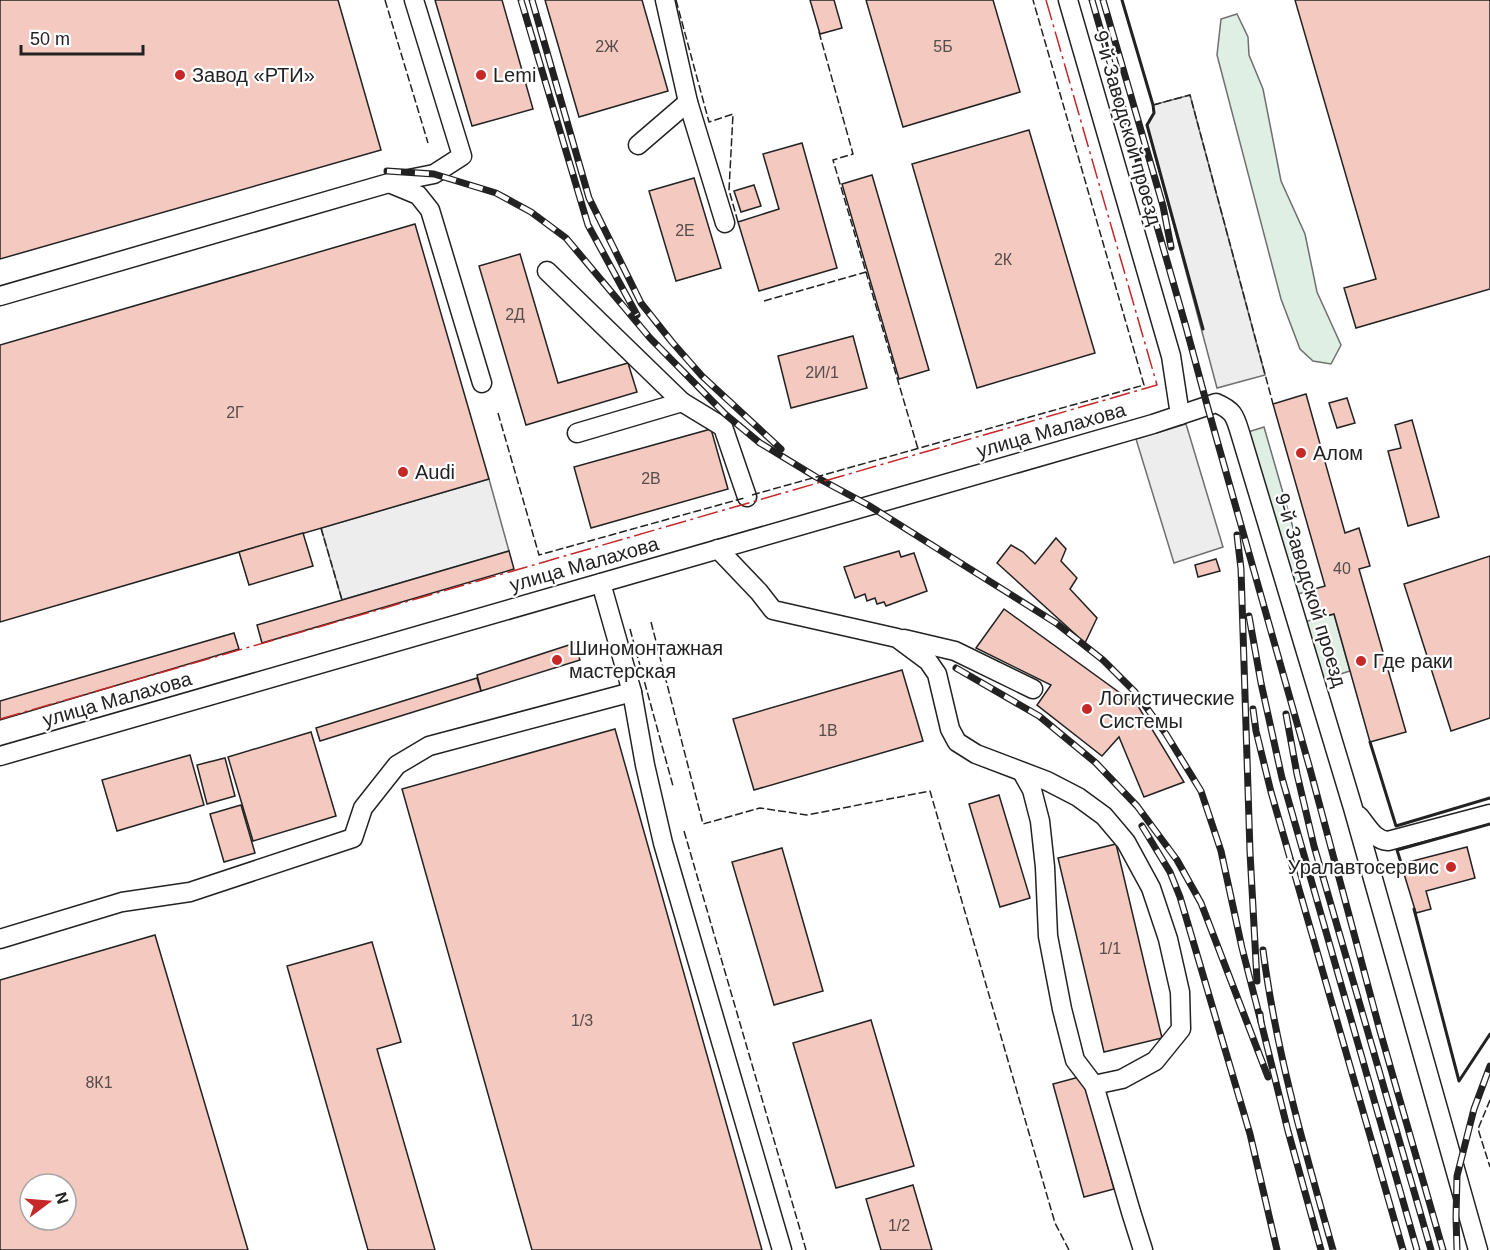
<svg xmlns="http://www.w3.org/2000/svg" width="1490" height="1250" viewBox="0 0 1490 1250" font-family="Helvetica,sans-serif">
	<rect width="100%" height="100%" fill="#fff"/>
	<g fill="#e0efe3" stroke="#6f6f6f" stroke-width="1.5">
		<path d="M1237 14 1248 37 1249 55 1263 89 1281 181 1305 234 1317 292 1341 345 1331 364 1313 361 1300 349 1281 299 1217 55 1221 19Z"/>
		<path d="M1264 427 1311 590 1295 595 1248 432Z"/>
		<path d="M1334 614 1350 671 1321 680 1304 622Z"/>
	</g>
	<g fill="#ededed" stroke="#6f6f6f" stroke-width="1.5">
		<path d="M1190 95 1265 375 1217 388 1147 125 1154 113 1153 105Z"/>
		<path d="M1186 424 1223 547 1174 563 1136 439Z"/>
		<path d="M489 479 509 551 342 600 321 528Z"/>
	</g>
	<g fill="#f3c9c0" stroke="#222" stroke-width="1.5" fill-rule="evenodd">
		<path d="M0 0H338L381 150 0 259Z"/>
		<path d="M435 0H502L533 109 472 126Z"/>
		<path d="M545 0H642L668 91 579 117Z"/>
		<path d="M810 0H834L842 28 820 34Z"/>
		<path d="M866 0H993L1020 92 903 127Z"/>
		<path d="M1295 0H1490V289L1356 328 1344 288 1376 279Z"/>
		<path d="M1029 130 1095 353 977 388 912 164Z"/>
		<path d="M802 143 837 268 759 291 738 222 779 209 763 154Z"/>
		<path d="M872 175 929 370 899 379 842 184Z"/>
		<path d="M694 178 721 268 676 281 649 191Z"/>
		<path d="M754 185 761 206 741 212 734 191Z"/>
		<path d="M415 224 489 479 0 622V345Z"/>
		<path d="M520 254 558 383 628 363 637 392 526 425 479 266Z"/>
		<path d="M853 336 867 388 791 408 778 356Z"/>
		<path d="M1306 394 1345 533 1359 528 1370 566 1359 569 1406 732 1370 742 1334 614 1319 618 1311 590 1325 586 1273 404Z"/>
		<path d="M1347 398 1355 423 1337 428 1329 403Z"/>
		<path d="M1412 420 1439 517 1408 526 1388 451 1401 448 1395 425Z"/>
		<path d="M711 429 728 489 591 528 574 467Z"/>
		<path d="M303 533 313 566 249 585 239 552Z"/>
		<path d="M1056 538 1066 549 1061 561 1077 578 1070 589 1097 618 1085 643 997 563 1011 545 1023 552 1035 564Z"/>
		<path d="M509 551 514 569 262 643 257 625Z"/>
		<path d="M899 551 901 557 914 553 927 591 886 606 884 602 877 604 875 598 867 601 865 594 855 598 844 567Z"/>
		<path d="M1490 556V718L1451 731 1404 584Z"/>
		<path d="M1216 559 1220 571 1198 577 1195 565Z"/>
		<path d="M1004 609 1138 706 1184 782 1144 797 1119 737 1102 756 1037 705 1051 685 976 648Z"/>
		<path d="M234 633 239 649 0 720V701Z"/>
		<path d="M575 643 580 660 481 691 477 675Z"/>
		<path d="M902 670 923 741 754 790 733 719Z"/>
		<path d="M477 678 481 691 320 741 316 728Z"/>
		<path d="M615 729 762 1250H532L402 789Z"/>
		<path d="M311 732 336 816 253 841 228 757Z"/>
		<path d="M190 755 204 805 117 831 102 780Z"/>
		<path d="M225 758 235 796 207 804 197 765Z"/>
		<path d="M999 795 1030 898 1000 907 969 804Z"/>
		<path d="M241 805 255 853 224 862 210 814Z"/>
		<path d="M1116 844 1162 1038 1104 1052 1058 858Z"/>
		<path d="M1467 847 1475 878 1426 891 1431 909 1416 913 1401 864Z"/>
		<path d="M782 848 823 991 774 1005 732 862Z"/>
		<path d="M155 935 248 1250H0V980ZM30 1184H66V1220H30Z"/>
		<path d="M372 942 401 1042 377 1049 435 1250H368L287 966Z"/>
		<path d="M871 1020 914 1166 836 1188 793 1043Z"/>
		<path d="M1083 1076 1114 1189 1084 1197 1053 1084Z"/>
		<path d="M913 1185 932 1250H881L866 1199Z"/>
	</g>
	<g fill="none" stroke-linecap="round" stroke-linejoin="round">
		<g stroke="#222" stroke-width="21">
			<g id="minor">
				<path d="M665 0 688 102 725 223"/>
				<path d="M1068 0 1171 356 1180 415"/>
				<path d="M638 145 688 102"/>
				<path d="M389 183 418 195 430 210 482 383"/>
				<path d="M547 271 682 402"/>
				<path d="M0 296 389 183 434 174 462 156 414 0"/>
				<path d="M577 433 682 402 723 427 747 497"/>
				<path d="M718 549 759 592 773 610 897 638 928 661 937 674 950 729 957 742 976 754 1047 781 1078 797 1104 816 1126 842 1151 888 1168 939 1180 992 1181 1029 1155 1061 1122 1079 1094 1085"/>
				<path d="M904 639 955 651 1033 689"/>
				<path d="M632 692 645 765 663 843 782 1250"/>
				<path d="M0 756 1153 424 1216 403C1235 411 1235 417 1241 436L1353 808 1478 1250"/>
				<path d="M1022 772 1032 790 1040 821 1045 867 1048 936 1062 1009 1075 1060 1094 1085 1131 1212 1143 1250"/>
				<path d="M1359 816C1368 827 1374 840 1388 841L1490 814"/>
				<path d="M0 939 122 902 190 892 353 838 363 808 397 765 429 746 632 692 601 583"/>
			</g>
		</g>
		<use href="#minor" stroke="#fff" stroke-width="18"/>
		<g stroke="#222" stroke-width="7">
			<g id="rail">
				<path d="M521 0 588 225 637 315"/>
				<path d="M532 0 589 198 641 303 672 342 702 376 781 449"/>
				<path d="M1092 0 1186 327 1207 405 1310 769 1380 1031 1443 1250"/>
				<path d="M1103 0 1163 206 1171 247"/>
				<path d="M387 171 434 174 496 193 531 212 566 238 650 338 725 414 760 443 816 477 868 505 1056 623 1103 660 1135 692 1166 734 1201 791 1221 851 1242 948 1261 1022"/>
				<path d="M1237 535 1241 569 1250 852 1257 981"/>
				<path d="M1249 616 1261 683 1282 778 1417 1250"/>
				<path d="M956 668 1039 716 1096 763 1137 806 1177 860 1201 903 1268 1077"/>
				<path d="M1253 709 1256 731 1271 792 1403 1250"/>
				<path d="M1286 714 1297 774 1314 846 1431 1250"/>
				<path d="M1142 826 1170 872 1180 897 1250 1134 1277 1250"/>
				<path d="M1263 950C1276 1052 1305 1151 1333 1250"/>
				<path d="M1260 1014 1261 1022 1288 1131 1321 1250"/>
				<path d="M1457 1250 1456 1217 1457 1176 1474 1109 1490 1066"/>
			</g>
		</g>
		<use href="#rail" stroke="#fff" stroke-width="4.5" stroke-dasharray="14" stroke-linecap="butt"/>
		<g stroke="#222" stroke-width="1.5" stroke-dasharray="8 3" stroke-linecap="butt">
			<path d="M385 0 428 143"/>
			<path d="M676 0 709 122 733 114 729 190 738 222"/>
			<path d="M819 32 853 154 833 160 918 449"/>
			<path d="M1153 105 1190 95 1273 404"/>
			<path d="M764 301 866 272"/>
			<path d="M498 413 539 555 744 498"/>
			<path d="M752 495 1144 385 1033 0"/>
			<path d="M321 528 342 600"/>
			<path d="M651 622 703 824 760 808 807 815 930 791 1055 1223 1069 1250"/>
			<path d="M630 629 673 786"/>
			<path d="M684 831 806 1250"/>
			<path d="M1490 1100 1478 1129 1490 1167"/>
		</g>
		<g stroke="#222" stroke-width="3">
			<path d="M1122 0 1153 105 1154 113 1147 125 1203 329"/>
			<path d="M1370 742 1396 826 1490 798"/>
			<path d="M1402 866 1397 850 1490 824"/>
			<path d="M1414 909 1459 1081 1490 1034"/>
		</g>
		<path stroke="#c62828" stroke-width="1.5" stroke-dasharray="21 4.5 3 4.5" stroke-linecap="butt" d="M0 719 1157 385 1046 0"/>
	</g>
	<g fill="#c62828" stroke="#fff" stroke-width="2">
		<circle cx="180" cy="75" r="6"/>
		<circle cx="481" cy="75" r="6"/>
		<circle cx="1301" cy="453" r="6"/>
		<circle cx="403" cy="472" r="6"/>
		<circle cx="557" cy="660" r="6"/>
		<circle cx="1361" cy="661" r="6"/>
		<circle cx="1087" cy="709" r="6"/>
		<circle cx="1451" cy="867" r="6"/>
	</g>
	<g text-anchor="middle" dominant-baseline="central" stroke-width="4.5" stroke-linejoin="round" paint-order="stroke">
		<g font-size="16" fill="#564c4a">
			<text x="607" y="46">2Ж</text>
			<text x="943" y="46">5Б</text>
			<text x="685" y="230">2Е</text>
			<text x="1003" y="259">2К</text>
			<text x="515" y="314">2Д</text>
			<text x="822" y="372">2И/1</text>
			<text x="235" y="412">2Г</text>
			<text x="651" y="478">2В</text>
			<text x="1342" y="568">40</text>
			<text x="828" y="730">1В</text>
			<text x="1110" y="948">1/1</text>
			<text x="582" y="1020">1/3</text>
			<text x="99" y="1082">8К1</text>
			<text x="899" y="1225">1/2</text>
		</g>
		<g font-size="20" fill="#222" stroke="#fff" text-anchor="start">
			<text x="192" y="75">Завод «РТИ»</text>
			<text x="493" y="75">Lemi</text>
			<text x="1313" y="453">Алом</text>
			<text x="415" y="472">Audi</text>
			<text x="569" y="648">Шиномонтажная<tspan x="569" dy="23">мастерская</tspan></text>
			<text x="1373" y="661">Где раки</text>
			<text x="1099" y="698">Логистические<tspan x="1099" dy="23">Системы</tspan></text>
			<text x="1439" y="867" text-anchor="end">Уралавтосервис</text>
		</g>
		<g font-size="20" fill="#222" stroke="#fff">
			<text transform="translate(1128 128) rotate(74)">9-й Заводской проезд</text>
			<text transform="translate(1051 430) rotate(-16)">улица Малахова</text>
			<text transform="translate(584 564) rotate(-16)">улица Малахова</text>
			<text transform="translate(1311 590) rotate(73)">9-й Заводской проезд</text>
			<text transform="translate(117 699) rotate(-16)">улица Малахова</text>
		</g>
	</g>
	<g transform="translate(48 1202) rotate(74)"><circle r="28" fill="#ffffff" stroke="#a7a7a7" stroke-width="1.5"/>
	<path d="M0-4.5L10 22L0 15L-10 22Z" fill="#c62828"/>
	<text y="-9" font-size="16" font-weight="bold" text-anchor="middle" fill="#222222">N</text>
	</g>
	<path d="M21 45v9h122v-9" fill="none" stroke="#222222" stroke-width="3"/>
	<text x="30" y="45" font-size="18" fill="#222222" stroke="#ffffff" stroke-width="4.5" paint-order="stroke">50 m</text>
</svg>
